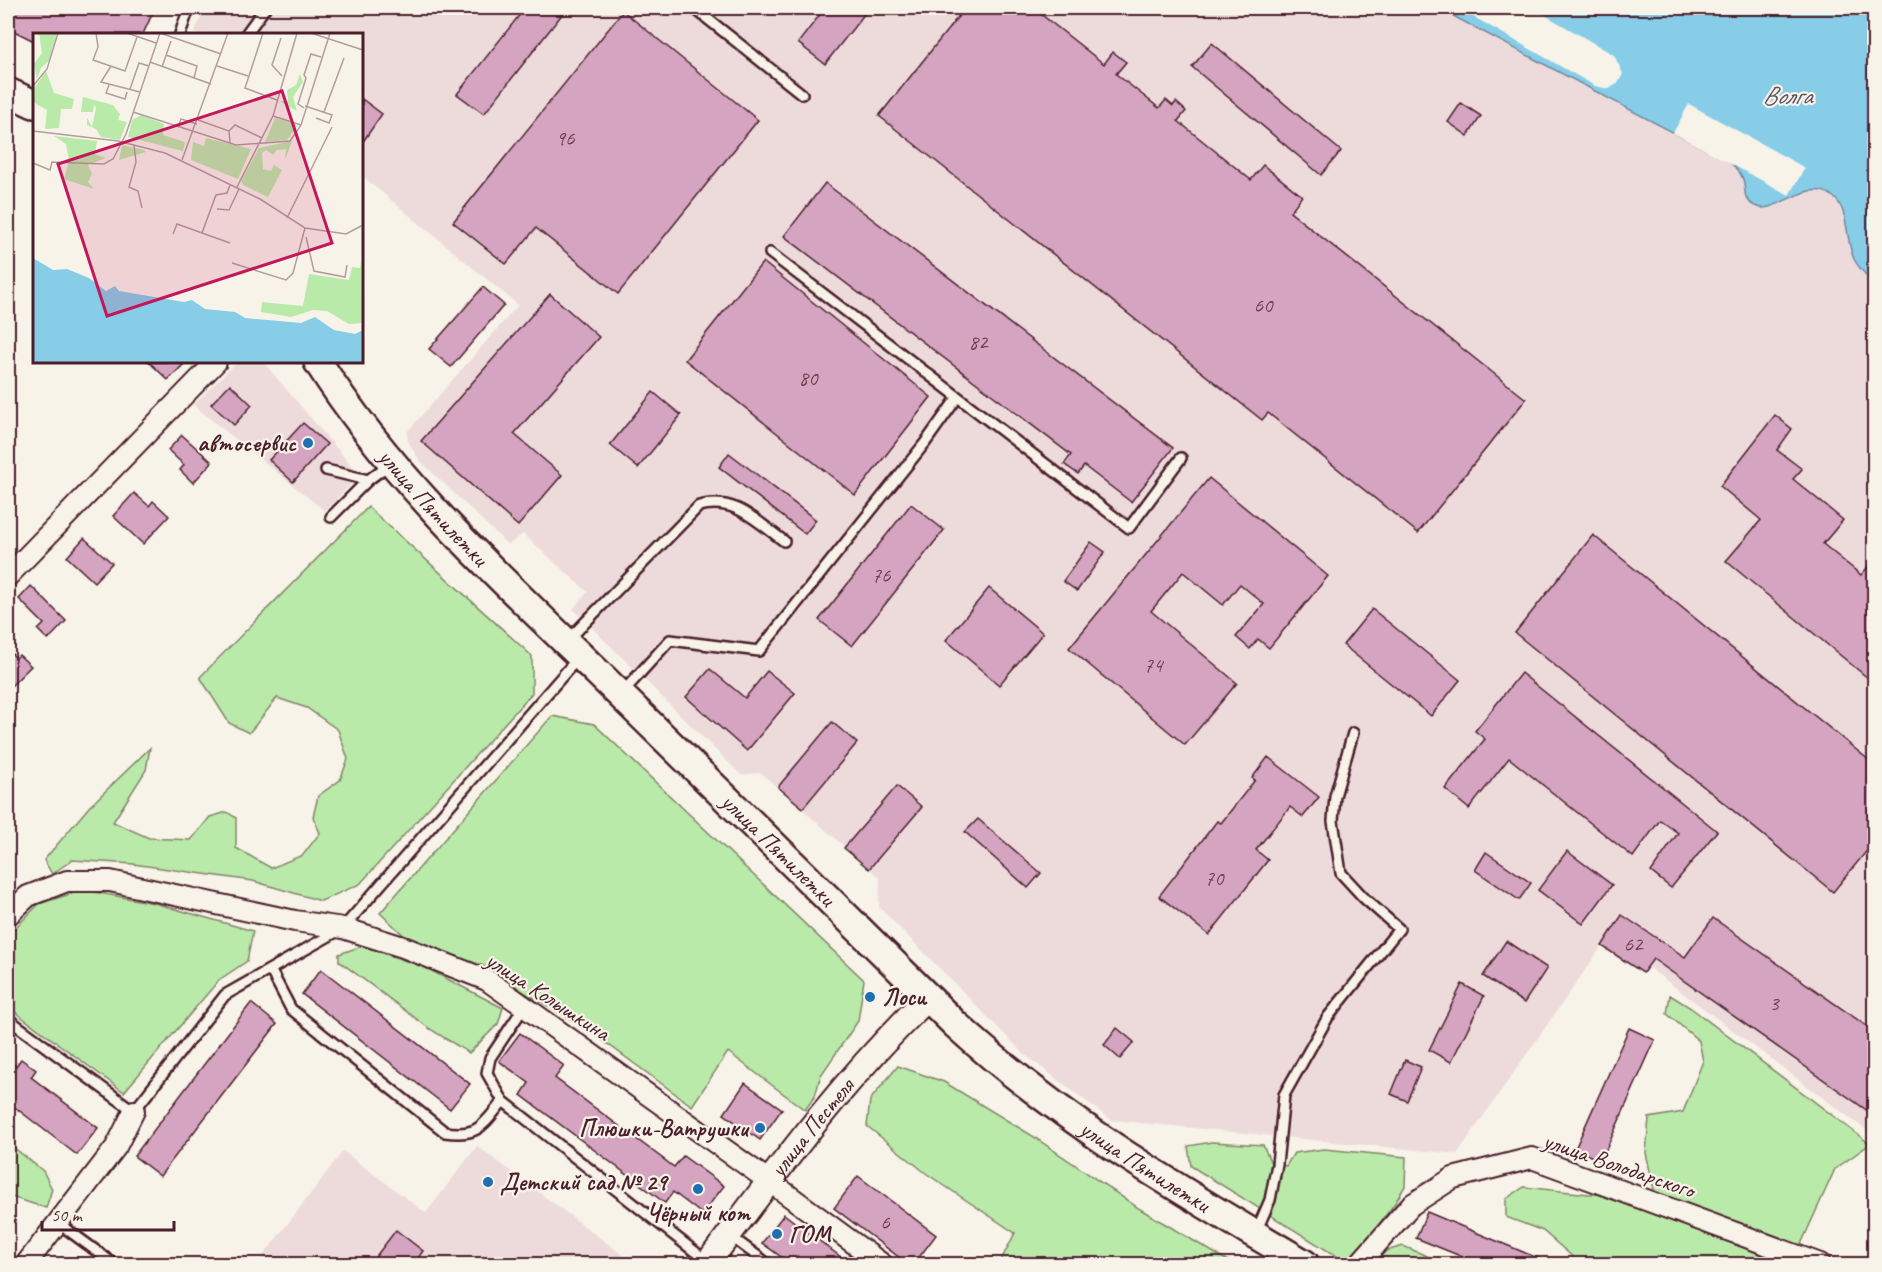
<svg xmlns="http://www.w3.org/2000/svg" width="1882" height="1272" viewBox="0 0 1882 1272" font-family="Caveat,sans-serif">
	<rect width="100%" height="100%" fill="#f7f3e8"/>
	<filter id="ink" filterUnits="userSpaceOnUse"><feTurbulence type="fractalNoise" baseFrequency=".0167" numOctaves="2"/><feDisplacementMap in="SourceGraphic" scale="12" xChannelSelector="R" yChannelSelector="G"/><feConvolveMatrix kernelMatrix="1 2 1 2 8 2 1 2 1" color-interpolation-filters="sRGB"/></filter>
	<g filter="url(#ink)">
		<g fill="#eddbdc">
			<path d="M205 8H1438L1731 163 1742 176 1747 198 1765 208 1785 202 1804 190 1818 189 1830 194 1836 199 1846 221 1854 258 1863 273 1874 284V1136L1648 967 1643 973 1602 946 1457 1154 1111 1120 1025 1055 879 907 880 878 761 773 741 775 573 609 588 592 523 534 508 545 419 460 408 441 407 432 518 305 362 176V34H194Z"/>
			<path d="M237 362H263L356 471 352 483 325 511 193 405Z"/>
			<path d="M477 1146 635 1264H257L343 1151 426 1213Z"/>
		</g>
		<g fill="#baeaa9" stroke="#82846a" stroke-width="1.5">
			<path d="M368 507 532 656V693L360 884 321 901 253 881 133 864 72 860 52 874 44 860 89 807 150 748 146 770 113 822 149 838 191 840 210 817 227 812 236 818V848L271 868 303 855 320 833 313 817 318 796 340 780 348 759 338 730 307 708 277 698 249 733 229 723 200 677Z"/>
			<path d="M552 716 594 724 864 980 858 1021 821 1075 815 1096 805 1110 728 1052 692 1106 583 1026 492 974 410 941 380 913Z"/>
			<path d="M83 890 154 903 253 931 247 961 219 980 124 1092 8 1007V935L39 904Z"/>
			<path d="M362 946 424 967 503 1008 498 1024 469 1053 430 1029 339 961V954Z"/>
			<path d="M1670 995 1691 1008 1870 1144 1835 1169 1792 1264H1573L1574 1258 1543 1231 1506 1217V1199L1524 1187 1589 1194H1655L1646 1153 1649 1118 1683 1112 1703 1061 1699 1041 1667 1014Z"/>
			<path d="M898 1066 944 1082 1031 1135 1140 1209 1233 1264H999L1015 1233 927 1174 867 1126 870 1100Z"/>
			<path d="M1212 1142 1263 1145 1271 1163 1286 1166 1294 1153 1324 1149 1406 1157 1405 1186 1395 1203 1349 1264 1191 1166 1188 1146Z"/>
			<path d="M8 1143 43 1171 52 1189 46 1208 8 1196Z"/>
			<path d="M1403 1246 1446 1264H1373L1383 1252Z"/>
		</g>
		<path fill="#87cde8" stroke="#6f879c" stroke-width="1.5" d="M1438 8H1874V284C1867 276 1859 269 1854 259 1845 240 1850 208 1831 195 1802 175 1767 228 1747 199 1743 193 1746 183 1742 177 1740 172 1734 167 1731 163Z"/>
		<g fill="#f7f3e8">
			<path d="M1458 8H1533L1614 55 1623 74 1618 83 1609 89 1595 86Z"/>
			<path d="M1689 104 1805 168 1789 195 1673 133Z"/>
		</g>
		<g fill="#d5a4c1" stroke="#4a1f2b" stroke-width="1.5">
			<path d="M8 8H155L143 34H34V41L8 28Z"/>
			<path d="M525 8H567L484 114 457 94Z"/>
			<path d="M825 8H869L825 64 798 43Z"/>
			<path d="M965 8H1033L1104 64 1113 52 1126 62 1116 74 1159 108 1166 100 1173 106 1176 102 1186 111 1178 121 1251 180 1263 165 1302 196 1290 212 1526 399 1418 533 1268 413 1262 420 879 116Z"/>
			<path d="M623 11 758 120 618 294 536 228 506 264 453 222Z"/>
			<path d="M1212 43 1341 151 1321 175 1192 67Z"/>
			<path d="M362 99 382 114 362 143Z"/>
			<path d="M1461 103 1481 116 1468 136 1448 122Z"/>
			<path d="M825 183 1173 448 1131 502 1084 466 1078 474 1064 464 1071 455 784 236Z"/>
			<path d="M763 262 931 397 855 495 685 360Z"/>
			<path d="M483 287 504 305 451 367 429 349Z"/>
			<path d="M550 294 599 337 514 434 562 475 518 526 421 441Z"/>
			<path d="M149 362H186L168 380Z"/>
			<path d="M230 384 252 405 234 425 211 404Z"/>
			<path d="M653 392 681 415 638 468 610 445Z"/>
			<path d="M1775 415 1792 429 1777 450 1802 469 1793 479 1843 520 1823 544 1861 575 1875 559V684L1726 561 1761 520 1720 486Z"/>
			<path d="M303 423 327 444 293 482 269 460Z"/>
			<path d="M182 435 212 462 193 483 180 470 184 465 168 450Z"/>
			<path d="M729 453 816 520 805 534 719 467Z"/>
			<path d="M1209 478 1328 576 1269 648 1258 639 1250 649 1236 637 1264 604 1240 584 1223 605 1183 572 1151 611 1237 683 1185 745 1069 648Z"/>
			<path d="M134 493 149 506 153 501 169 516 143 544 113 516Z"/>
			<path d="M911 504 944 530 852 646 819 620Z"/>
			<path d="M1593 535 1875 765V841L1833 892 1515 633Z"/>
			<path d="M84 538 112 563 94 582 67 557Z"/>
			<path d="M1091 542 1105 552 1077 591 1063 581Z"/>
			<path d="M31 586 66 621 48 640 38 630 44 624 19 599Z"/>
			<path d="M989 588 1043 633 999 685 946 640Z"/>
			<path d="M1372 609 1460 680 1431 716 1343 645Z"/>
			<path d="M8 650 16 658 19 655 31 666 8 689Z"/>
			<path d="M710 669 745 698 767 671 795 693 747 751 686 697Z"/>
			<path d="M1521 673 1717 831 1671 888 1651 872 1678 833 1660 820 1633 857 1509 758 1469 809 1445 789 1485 739 1475 731Z"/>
			<path d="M832 722 857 743 803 808 778 787Z"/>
			<path d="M1268 757 1319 797 1303 817 1290 807 1256 850 1268 860 1209 935 1159 896 1217 821 1221 823 1255 780 1252 778Z"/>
			<path d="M897 786 922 807 869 869 844 848Z"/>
			<path d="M978 819 1041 873 1028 888 965 832Z"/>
			<path d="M1567 851 1612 885 1583 924 1538 890Z"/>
			<path d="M1486 852 1531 883 1519 900 1475 870Z"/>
			<path d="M1622 915 1685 957 1713 918 1875 1032V1116L1653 959 1643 973 1602 946Z"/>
			<path d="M1506 941 1547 968 1524 1003 1483 976Z"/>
			<path d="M321 969 470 1084 450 1109 302 994Z"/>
			<path d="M1462 984 1484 996 1451 1062 1429 1050Z"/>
			<path d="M251 1003 277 1024 160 1176 134 1156Z"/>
			<path d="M1117 1028 1134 1042 1120 1059 1104 1045Z"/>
			<path d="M1629 1028 1655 1040 1601 1161 1575 1149Z"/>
			<path d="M520 1033 564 1066 555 1078 674 1167 683 1156 724 1186 702 1214 673 1192 665 1203 521 1095 529 1083 499 1061Z"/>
			<path d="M21 1059 36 1070 31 1077 98 1128 77 1155 8 1102V1060L16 1066Z"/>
			<path d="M1405 1060 1421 1067 1407 1101 1391 1094Z"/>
			<path d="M745 1083 782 1109 760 1140 724 1114Z"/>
			<path d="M858 1176 936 1235 914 1264H908L834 1208Z"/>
			<path d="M1427 1212 1552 1264H1480L1416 1238Z"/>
			<path d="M784 1214 850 1264H791L762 1243Z"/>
			<path d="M396 1230 423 1251 414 1264H370Z"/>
		</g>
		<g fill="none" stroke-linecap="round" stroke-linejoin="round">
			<g stroke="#4a1f2b" stroke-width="14">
				<g id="service">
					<path d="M694 8 802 94"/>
					<path d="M180 34 189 8"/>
					<path d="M246 34 265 8"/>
					<path d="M770 253 1129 528 1181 458"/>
					<path d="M326 470 368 480"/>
					<path d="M331 517 368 480 391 463"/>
					<path d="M568 640 699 506C736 497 756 521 784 541"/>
					<path d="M622 693 670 640 759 651 925 443 957 398"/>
					<path d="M271 971 291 1009 445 1132C479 1137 483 1125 503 1101"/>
					<path d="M524 1007 490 1058 487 1073 503 1101 708 1262"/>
					<path d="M8 1019 134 1111 225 995 343 928 578 658"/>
					<path d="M57 1222 114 1264"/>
					<path d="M1256 1232 1270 1200 1277 1164 1284 1095 1328 1017 1399 929 1364 898 1341 873 1333 821 1335 796 1353 733"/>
					<path d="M729 1235 768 1264"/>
				</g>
			</g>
			<g stroke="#4a1f2b" stroke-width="24">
				<g id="minor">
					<path d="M8 576 216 362"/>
					<path d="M8 915 28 896 67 881H110L295 921 343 928 403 947 487 980 769 1181 882 1264"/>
					<path d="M26 1264 116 1147 134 1111"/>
					<path d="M1359 1264 1411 1205 1453 1178 1532 1158 1820 1264"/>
				</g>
			</g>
			<g stroke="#4a1f2b" stroke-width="28">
				<g id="tertiary">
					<path id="s1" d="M707 1264C776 1172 844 1078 928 998"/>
				</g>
			</g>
			<g stroke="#4a1f2b" stroke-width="32">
				<g id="secondary">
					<path d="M8 92 34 104"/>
					<path id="s2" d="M318 362C392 479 499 577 599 674 718 790 837 907 955 1024 1063 1123 1180 1190 1305 1264"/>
				</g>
			</g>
			<use href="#service" stroke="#f7f3e8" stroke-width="9"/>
			<use href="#minor" stroke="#f7f3e8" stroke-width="20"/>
			<use href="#tertiary" stroke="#f7f3e8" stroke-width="24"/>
			<use href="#secondary" stroke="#f7f3e8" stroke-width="27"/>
		</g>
	</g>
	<g fill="#1f6fb2" stroke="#f7f3e8" stroke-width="2">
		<circle cx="308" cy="443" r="6"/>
		<circle cx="870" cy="997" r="6"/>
		<circle cx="760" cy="1128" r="6"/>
		<circle cx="488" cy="1182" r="6"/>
		<circle cx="698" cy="1189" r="6"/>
		<circle cx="777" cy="1234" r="6"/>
	</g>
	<g text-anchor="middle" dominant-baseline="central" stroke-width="4.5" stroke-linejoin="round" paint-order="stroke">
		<g font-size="21" fill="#6d4050">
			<text x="565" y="138">96</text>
			<text x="1263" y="305">60</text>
			<text x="978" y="342">82</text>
			<text x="808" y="378">80</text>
			<text x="881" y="575">76</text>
			<text x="1153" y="665">74</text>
			<text x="1214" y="878">70</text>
			<text x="1633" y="944">62</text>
			<text x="1774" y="1003">3</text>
			<text x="885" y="1222">6</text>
		</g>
		<g font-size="24" font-weight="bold" fill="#4a1f2b" stroke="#f7f3e8" text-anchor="start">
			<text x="296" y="443" text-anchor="end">автосервис</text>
			<text x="882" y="997">Лоси</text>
			<text x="748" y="1128" text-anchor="end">Плюшки-Ватрушки</text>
			<text x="500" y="1182">Детский сад № 29</text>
			<text x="698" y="1213" text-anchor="middle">Чёрный кот</text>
			<text x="789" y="1234">ГОМ</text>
		</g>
		<g font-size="24" fill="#4a1f2b" stroke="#f7f3e8">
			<text stroke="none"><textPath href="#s2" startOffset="186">улица Пятилетки</textPath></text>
			<text stroke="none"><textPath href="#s2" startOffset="672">улица Пятилетки</textPath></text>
			<text transform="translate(548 996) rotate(33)">улица Колышкина</text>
			<text stroke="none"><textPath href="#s1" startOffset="172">улица Пестеля</textPath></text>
			<text transform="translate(1619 1165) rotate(19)">улица Володарского</text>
			<text stroke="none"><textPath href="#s2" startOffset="1158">улица Пятилетки</textPath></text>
		</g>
		<g font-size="26" font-style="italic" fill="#5c5364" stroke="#f7f3e8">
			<text x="1787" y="95">Волга</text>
		</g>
	</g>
	<g transform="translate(33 33)">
		<rect width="330" height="330" fill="#f7f3e8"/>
		<path d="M6 0H24L17 27 8 35 4 46 1 31 9 20ZM13 38 21 60 41 66 39 76H28L26 95 12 96 14 77 0 69V57ZM267 41 270 49 260 64 264 78 246 68H255L254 57 263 52ZM50 64 80 72 87 81 85 87 94 89 87 107 68 104 63 96 54 92V85L59 94 63 75 61 71 60 79H48ZM108 82 131 91 130 102 152 109 150 118 95 104 99 87ZM242 85 264 92 263 95 254 107 232 109ZM21 103 64 108 62 121 73 125 55 132 59 141 55 149 61 156 31 146 36 128 33 111ZM173 105 218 116 205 146 158 127 160 109 171 113ZM259 108 252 127 253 116 244 117 240 122 233 117 229 120 230 136 238 138 241 132 249 137 235 164 210 152 208 148 226 115ZM89 112 111 117 113 119 86 127ZM328 228 330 290 316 291 294 278 280 277 258 284 228 279 229 269 270 273 276 241 316 247 319 234 327 235Z" fill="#baeaa9"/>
		<path d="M0 225 20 237 34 236 56 245 73 258 82 253 86 258 151 269 159 267 172 276 202 279 212 285 268 290 282 284 301 297 322 301 330 297V330H0Z" fill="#87cde8"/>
		<path fill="none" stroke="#b29e9c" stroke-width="1.5" d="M63 0 65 14 60 27 92 38 104 4M94 0 123 10M127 0 188 21M230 0 212 55 244 67M278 0 330 17M248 5 239 32 249 43M133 22 164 33 161 45M117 29 178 51M78 33 68 49 107 59M184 33 215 43M129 34 138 8M76 52 73 60 92 66 94 59M0 53 14 36 25 0M97 56 106 30 116 33M272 73 299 82 296 90 283 85M271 75 265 71 273 45 271 42 278 21 288 24M100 79 203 112 257 108 268 92 297 0M291 79 311 25M240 83 264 0M165 87 196 98 197 110M145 94 148 86 164 91M0 98 85 108 132 120 227 166 272 195 313 201 330 192M196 98 202 92 229 105M101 112 103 129 96 154 105 158 109 175M149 127 195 0M0 130 17 137 19 129 71 131 80 126 93 101 127 0M204 154 240 83 268 92M184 176 196 177 206 156M254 185 299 94M169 200 183 162 194 160 197 152M140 201 144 191 197 210M273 204 281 238 312 244 314 232M199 230 253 247 260 240 272 195"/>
		<path fill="#c2185b" fill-opacity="0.15" stroke="#c2185b" stroke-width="3" d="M249 58 299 210 74 283 25 131Z"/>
		<rect width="330" height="330" fill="none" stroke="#4a1f2b" stroke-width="3"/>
	</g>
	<rect width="1882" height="1272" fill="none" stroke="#f7f3e8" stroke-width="30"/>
	<rect x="15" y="15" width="1852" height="1242" fill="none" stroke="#4a1f2b" stroke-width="2" filter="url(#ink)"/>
	<path d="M42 1221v9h132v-9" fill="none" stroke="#4a1f2b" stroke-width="3"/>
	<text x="51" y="1221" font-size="18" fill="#4a1f2b" stroke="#f7f3e8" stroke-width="4.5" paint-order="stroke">50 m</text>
</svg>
